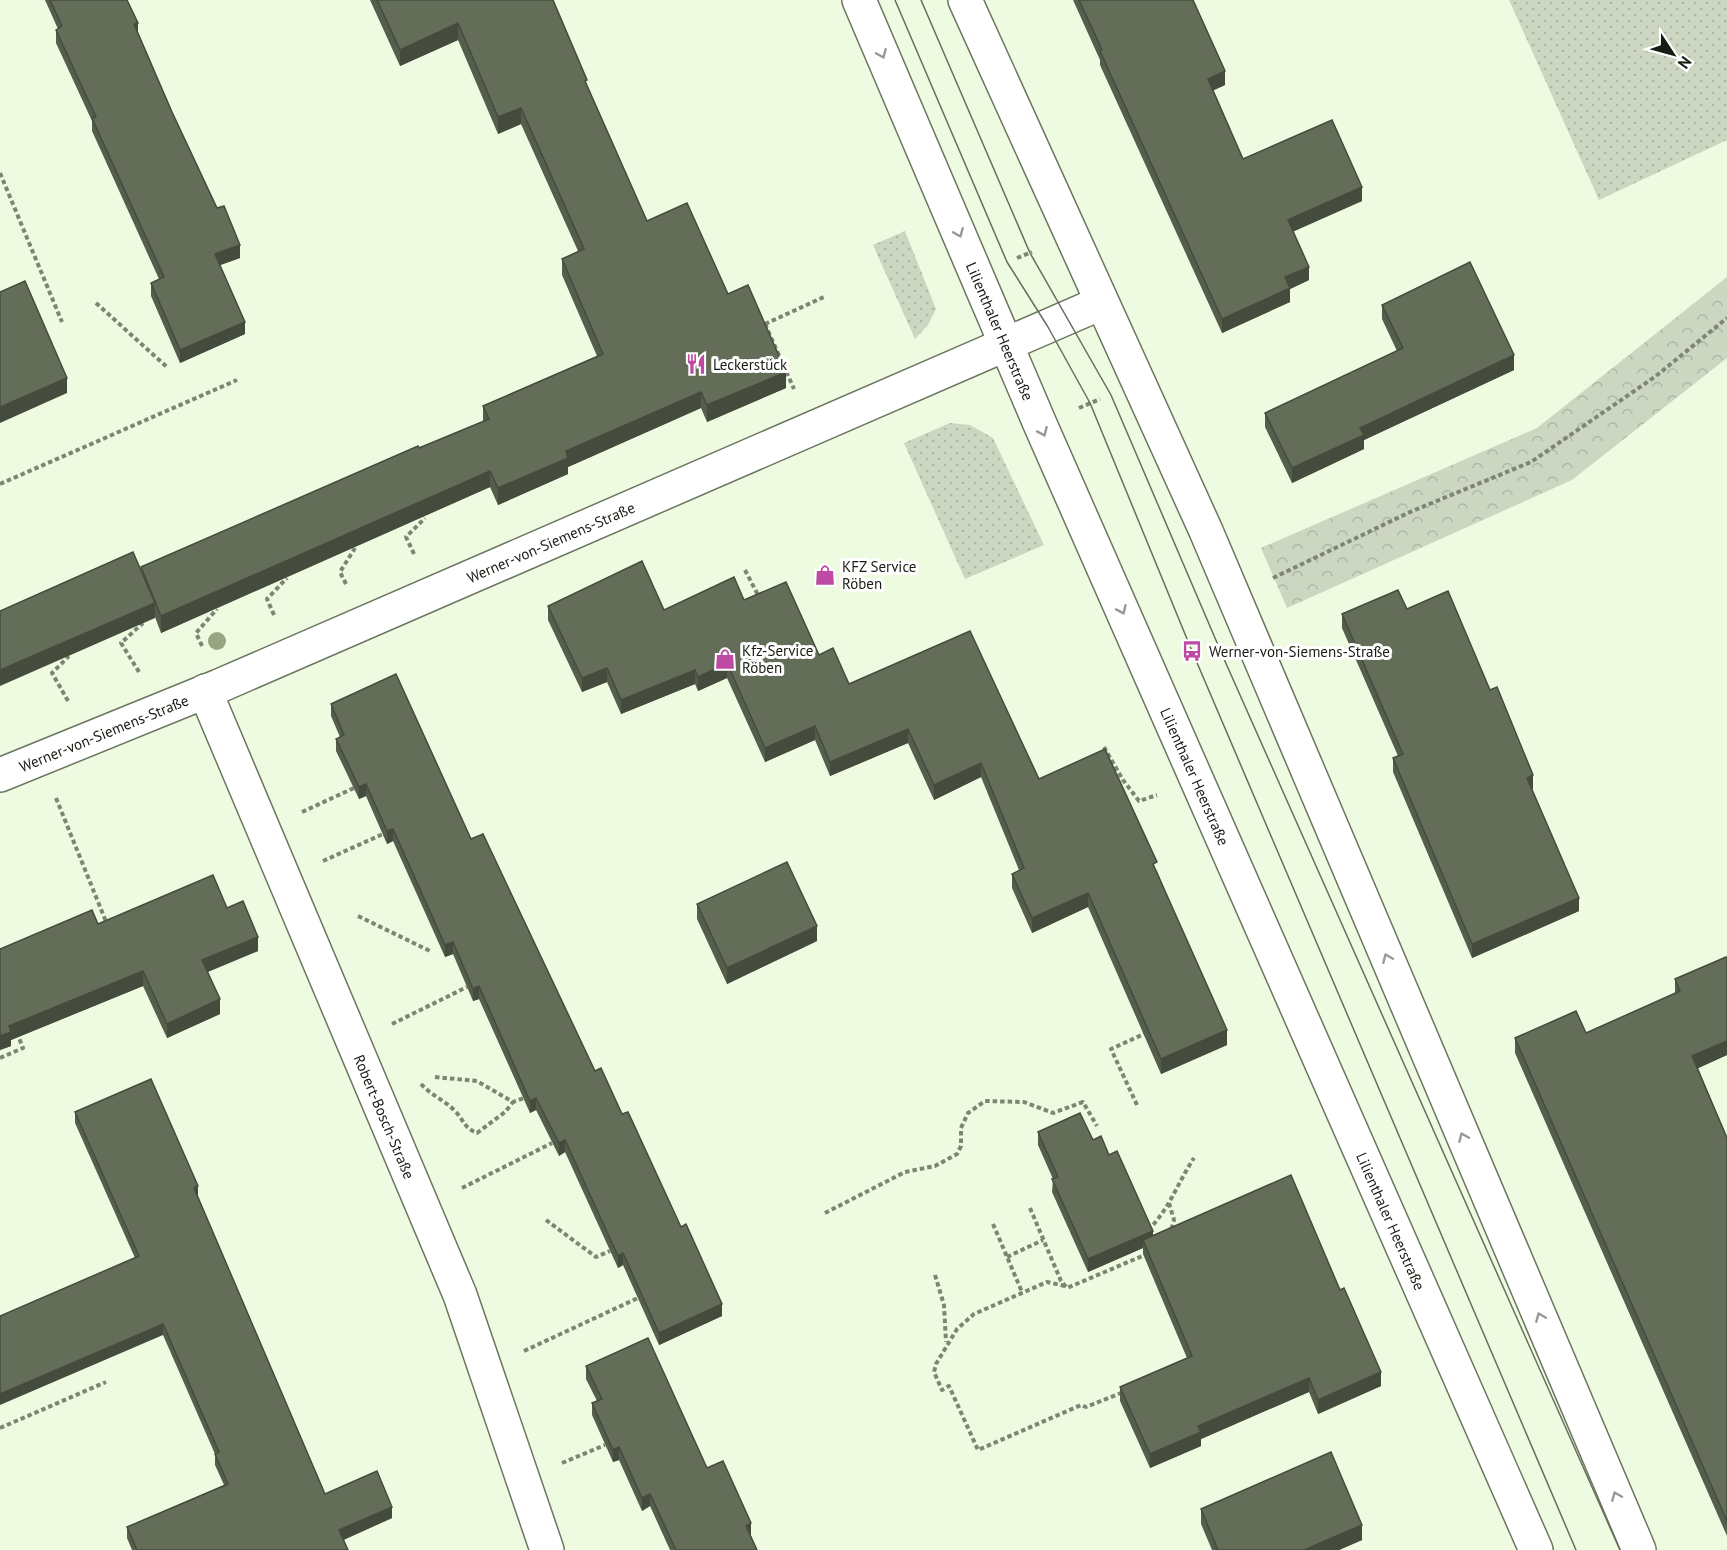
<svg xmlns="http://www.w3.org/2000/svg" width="1727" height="1550" viewBox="0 0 1727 1550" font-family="'PT Sans',sans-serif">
	<defs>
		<pattern id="grass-dots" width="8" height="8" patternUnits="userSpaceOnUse" patternTransform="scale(1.5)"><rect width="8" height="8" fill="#ccd6c1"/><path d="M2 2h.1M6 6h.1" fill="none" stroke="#aeb7a5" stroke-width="1.8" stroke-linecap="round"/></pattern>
		<pattern id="park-crowns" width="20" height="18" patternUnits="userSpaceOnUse" patternTransform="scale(1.5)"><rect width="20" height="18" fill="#ccd6c1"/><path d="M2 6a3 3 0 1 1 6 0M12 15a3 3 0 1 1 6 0" fill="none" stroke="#aeb7a5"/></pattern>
	</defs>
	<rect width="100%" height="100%" fill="#effbe1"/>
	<g fill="url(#grass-dots)">
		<path d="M1509 0H1727V140L1599 200Z"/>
		<path d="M905 231 936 309 928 325 915 339 873 245Z"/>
		<path d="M950 423 970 425 993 438 1044 545 965 579 904 443Z"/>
	</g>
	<path fill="url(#park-crowns)" d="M1727 277V358L1572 480 1287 608 1261 548 1537 428Z"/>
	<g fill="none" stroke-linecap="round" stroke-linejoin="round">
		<g stroke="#6b7660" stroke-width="36">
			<g id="street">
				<path id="s1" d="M205 691 460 1295 547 1550"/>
				<path id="s2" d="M0 775 219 686 1101 303"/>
			</g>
		</g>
		<g stroke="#6b7660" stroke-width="36">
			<g id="secondary">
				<path id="s3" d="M859 0 1040 424 1536 1550"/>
				<path d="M965 0 1206 531 1639 1550"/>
			</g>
		</g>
		<g stroke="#7d8574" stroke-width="4" stroke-dasharray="4.5 3" stroke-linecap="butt">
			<path d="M0 173 62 322"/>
			<path d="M1017 258 1032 252"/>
			<path d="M96 303 168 368"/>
			<path d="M765 324 794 389"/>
			<path d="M765 324 826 296"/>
			<path d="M1079 408 1100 399"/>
			<path d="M0 484 237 380"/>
			<path d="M414 554 406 537 425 518"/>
			<path d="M745 570 759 597"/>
			<path d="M1273 578 1410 512 1531 462 1656 376 1727 318"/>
			<path d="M346 584 340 572 355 548"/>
			<path d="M274 615 267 599 287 578"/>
			<path d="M202 646 196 633 217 609"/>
			<path d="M139 672 121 643 143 623"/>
			<path d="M68 701 52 673 69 656"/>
			<path d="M1104 747 1123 780 1139 801 1157 795"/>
			<path d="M56 798 107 924"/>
			<path d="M302 812 354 788"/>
			<path d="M323 861 383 834"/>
			<path d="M358 916 430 951"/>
			<path d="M392 1024 467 987"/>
			<path d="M0 1058 23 1048 17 1033"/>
			<path d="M435 1077 477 1081 513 1102 524 1098"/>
			<path d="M421 1084C431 1095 444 1100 454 1110 464 1120 464 1128 477 1133L505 1112 513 1102"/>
			<path d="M1137 1105 1111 1049 1144 1034"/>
			<path d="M462 1188 552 1143"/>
			<path d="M1169 1203 1174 1220 1171 1231"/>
			<path d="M1030 1208 1061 1281 1067 1288 1147 1254"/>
			<path d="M825 1213 905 1172 935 1166 957 1154 961 1146V1128L968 1113 985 1101 1024 1102 1053 1113 1083 1102 1097 1126"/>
			<path d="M546 1220 596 1257 610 1251"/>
			<path d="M993 1224 1022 1292"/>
			<path d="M1148 1230C1169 1210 1178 1182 1194 1158"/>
			<path d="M1007 1257 1043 1240"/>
			<path d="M935 1275 944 1305 946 1342"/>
			<path d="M1065 1286 1047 1282 974 1314 957 1329 936 1364 934 1372 942 1390 949 1386 978 1450 1081 1405 1086 1407 1121 1393"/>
			<path d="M524 1351 638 1298"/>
			<path d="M0 1428 106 1382"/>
			<path d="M562 1463 605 1445"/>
		</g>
		<use href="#street" stroke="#fff" stroke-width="33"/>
		<use href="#secondary" stroke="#fff" stroke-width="33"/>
		<g stroke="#676e5e" stroke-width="1.5">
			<path d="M895 0 1007 262 1048 327 1090 403 1192 651 1576 1550"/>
			<path d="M921 0 1030 253 1111 395 1224 659 1620 1550"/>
		</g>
	</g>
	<circle fill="#95a680" cx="217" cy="641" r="9"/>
	<g fill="#555e4c">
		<path d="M45 0H127L138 33 172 112 240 258 220 265 245 334 180 363 151 296V283L159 279 92 131V121L56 43V30L58 29Z"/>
		<path d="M370 0H553L587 86 647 221 728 294 786 388 707 422 701 408 568 467V474L498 505 490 487 161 633 155 617V618L141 567 483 422V406L597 356 562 275V259L578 251 521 124 498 134 458 40 400 66Z"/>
		<path d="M1073 0H1193L1225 85 1213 90 1243 159 1362 201 1293 231 1309 280 1290 289V302L1222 333 1100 65V60Z"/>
		<path d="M1382 305 1514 370 1364 440V449L1292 483 1265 427V413L1397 351 1382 319Z"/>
		<path d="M744 600 819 655 849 684 1039 779 1157 871 1227 1045 1161 1074 1088 907 1032 933 1012 888V874L1019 870 981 777 934 800 908 743 830 776 815 740 765 762 727 678 698 691 695 684 621 714 607 682 582 692 548 620V606L664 610Z"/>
		<path d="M1407 609 1490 690 1533 789 1532 790 1579 911 1472 958 1393 772V758L1398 756 1342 628V614Z"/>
		<path d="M331 704 471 839 595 1071 622 1114 722 1316 659 1345 623 1265 618 1268 565 1152 559 1156 536 1110 530 1113 479 999 473 1001 453 954 445 957 393 841 387 844 366 796 359 799 336 751V739L340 737 331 716Z"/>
		<path d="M697 904 817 941 727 984 697 919Z"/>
		<path d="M227 908 258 951 208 972 220 1014 167 1038 143 986 11 1040V1046L0 1050V949L98 924Z"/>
		<path d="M1727 959V1055L1698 1068 1727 1138V1536L1515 1053V1038L1586 1033 1675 994V979Z"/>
		<path d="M75 1112 198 1197 325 1494 392 1518 343 1540 348 1550H132L127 1538V1527L224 1485 215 1465V1454L163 1335 135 1258 75 1123Z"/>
		<path d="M1038 1132 1093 1140 1109 1155 1153 1236 1381 1386 1318 1414 1309 1392 1201 1439V1446L1150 1468 1120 1401V1387L1187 1358 1143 1254V1248L1088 1272 1052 1192 1053 1179 1038 1145Z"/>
		<path d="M586 1366 707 1468 751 1536 757 1550H670L650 1506 642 1511 619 1460 613 1462 592 1415V1403L597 1401 586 1379Z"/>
		<path d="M1201 1509 1362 1540 1339 1550H1212L1201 1524Z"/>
	</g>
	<g fill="#454c3e">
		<path d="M138 23V35L134 24Z"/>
		<path d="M458 23V40L400 66V50Z"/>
		<path d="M1225 71V85L1208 93V79Z"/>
		<path d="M521 108V124L498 134V117Z"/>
		<path d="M1362 187V201L1288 234V220Z"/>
		<path d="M240 245V258L215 267V254Z"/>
		<path d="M1309 267V280L1290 289V302L1222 333V319L1285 277Z"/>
		<path d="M245 322V334L180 363V350Z"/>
		<path d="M1514 355V370L1364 440V449L1292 483V468L1360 428Z"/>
		<path d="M786 372V388L707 422V405Z"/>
		<path d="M67 378V393L0 423V407Z"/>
		<path d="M701 392V408L568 467V474L498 505V488L566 451Z"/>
		<path d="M490 471V487L161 633V616Z"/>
		<path d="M155 603V618L0 686V670Z"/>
		<path d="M727 663V678L698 691V677Z"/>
		<path d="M607 668V682L582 692V678Z"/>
		<path d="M695 670V684L621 714V700Z"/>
		<path d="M815 726V740L765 762V748Z"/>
		<path d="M908 729V743L830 776V762Z"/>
		<path d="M981 763V777L934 800V785Z"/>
		<path d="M1533 775V789L1527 792V778Z"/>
		<path d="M366 784V796L359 799V787Z"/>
		<path d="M393 829V841L387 844V831Z"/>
		<path d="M1088 893V907L1032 933V918Z"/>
		<path d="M1579 898V911L1472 958V944Z"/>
		<path d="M817 926V941L727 984V968Z"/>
		<path d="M258 937V951L202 974V960Z"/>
		<path d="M453 942V954L445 957V945Z"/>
		<path d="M143 971V986L11 1040V1046L0 1050V1036L9 1026Z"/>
		<path d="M479 986V999L473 1001V989Z"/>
		<path d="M220 999V1014L167 1038V1024Z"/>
		<path d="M1227 1030V1045L1161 1074V1059Z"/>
		<path d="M1727 1041V1055L1692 1071V1056Z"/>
		<path d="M536 1098V1110L530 1113V1101Z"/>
		<path d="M565 1140V1152L559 1156V1143Z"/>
		<path d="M198 1186V1198L194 1188Z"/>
		<path d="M1153 1231V1244L1143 1240V1248L1088 1272V1259Z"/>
		<path d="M623 1253V1265L618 1268V1256Z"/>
		<path d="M722 1304V1316L659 1345V1333Z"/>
		<path d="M163 1324V1335L0 1405V1394Z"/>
		<path d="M1381 1372V1386L1318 1414V1400Z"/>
		<path d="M1309 1378V1392L1201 1439V1446L1150 1468V1454L1198 1426Z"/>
		<path d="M619 1447V1460L613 1462V1450Z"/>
		<path d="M650 1494V1506L642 1511V1498Z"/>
		<path d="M392 1507V1518L339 1542V1530Z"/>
		<path d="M751 1523V1536L746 1526Z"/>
		<path d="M1362 1525V1540L1339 1550H1304Z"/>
	</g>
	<g fill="#636d58" stroke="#454c3e" stroke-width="1.5">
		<path d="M50 0H127L138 23 134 24 172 112 217 208 224 206 240 245 215 254 245 322 180 350 151 283 164 277 92 118 96 117 56 30 62 26Z"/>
		<path d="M377 0H553L587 80 585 81 647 221 687 203 728 294 748 285 786 372 707 405 701 392 566 451 568 458 498 488 490 471 161 616 141 567 418 446 419 448 489 419 483 406 603 354 562 259 584 249 521 108 498 117 458 23 400 50Z"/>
		<path d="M1079 0H1193L1225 71 1208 79 1243 159 1332 120 1362 187 1288 220 1309 267 1285 277 1290 288 1222 319 1100 51 1102 50Z"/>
		<path d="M1470 262 1514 355 1360 428 1364 435 1292 468 1265 413 1403 348 1382 305Z"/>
		<path d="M25 281 67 378 0 407V292Z"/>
		<path d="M133 552 155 603 0 670V611Z"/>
		<path d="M642 561 664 610 734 577 744 600 786 582 819 655 833 648 849 684 970 631 1039 779 1105 749 1157 862 1153 864 1227 1030 1161 1059 1088 893 1032 918 1012 874 1024 868 981 763 934 785 908 729 830 762 815 726 765 748 727 663 698 677 695 670 621 700 607 668 582 678 548 606Z"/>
		<path d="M1398 590 1407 609 1448 591 1490 690 1497 687 1533 775 1527 778 1579 898 1472 944 1393 758 1403 754 1342 614Z"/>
		<path d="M396 674 471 839 483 834 595 1071 601 1068 622 1114 628 1112 681 1227 686 1224 722 1304 659 1333 623 1253 618 1256 565 1140 559 1143 536 1098 530 1101 479 986 473 989 453 942 445 945 393 829 387 831 366 784 359 787 336 739 344 735 331 704Z"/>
		<path d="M787 862 817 926 727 968 697 904Z"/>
		<path d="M213 875 227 908 243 901 258 937 202 960 220 999 167 1024 143 971 9 1026 11 1032 0 1036V949L92 910 98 924Z"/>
		<path d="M1726 957 1727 959V1041L1692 1056 1727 1138V1521L1515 1038 1576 1011 1586 1033 1680 991 1675 979Z"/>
		<path d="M151 1079 198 1186 194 1188 325 1494 377 1471 392 1507 339 1530 348 1550H137L127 1527 228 1484 215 1454 219 1452 163 1324 0 1394V1316L139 1256 75 1112Z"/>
		<path d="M1080 1113 1093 1140 1101 1136 1109 1155 1117 1151 1153 1231 1088 1259 1052 1179 1058 1177 1038 1132Z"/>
		<path d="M1291 1175 1340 1290 1344 1288 1381 1372 1318 1400 1309 1378 1198 1426 1201 1432 1150 1454 1120 1387 1192 1356 1143 1240Z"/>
		<path d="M648 1338 707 1468 723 1461 751 1523 746 1526 757 1550H676L650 1494 642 1498 619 1447 613 1450 592 1403 602 1399 586 1366Z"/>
		<path d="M1331 1452 1362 1525 1304 1550H1218L1201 1509Z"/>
	</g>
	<defs><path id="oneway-chevron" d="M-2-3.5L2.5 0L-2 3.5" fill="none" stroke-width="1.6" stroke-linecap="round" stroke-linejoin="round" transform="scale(1.5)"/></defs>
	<g stroke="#979995">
		<use href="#oneway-chevron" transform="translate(882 54) rotate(67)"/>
		<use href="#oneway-chevron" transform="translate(959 233) rotate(67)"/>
		<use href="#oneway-chevron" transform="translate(1043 432) rotate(66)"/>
		<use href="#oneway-chevron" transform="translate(1122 610) rotate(66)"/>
		<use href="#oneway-chevron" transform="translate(1387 958) rotate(-113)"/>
		<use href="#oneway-chevron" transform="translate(1463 1137) rotate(-113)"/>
		<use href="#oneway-chevron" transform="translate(1540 1317) rotate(-113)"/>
		<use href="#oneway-chevron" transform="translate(1616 1496) rotate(-113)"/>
	</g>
	<defs>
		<g id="restaurant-bare" transform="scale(1.62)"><path d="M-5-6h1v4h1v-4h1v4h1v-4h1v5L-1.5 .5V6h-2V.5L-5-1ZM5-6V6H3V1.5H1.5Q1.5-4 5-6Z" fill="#be4aa3" stroke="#fff" stroke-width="2.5" paint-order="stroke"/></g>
		<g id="shop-bare" transform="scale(1.62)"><path d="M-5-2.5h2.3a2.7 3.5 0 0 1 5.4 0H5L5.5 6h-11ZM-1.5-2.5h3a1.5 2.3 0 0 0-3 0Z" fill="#be4aa3" stroke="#fff" stroke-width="2.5" paint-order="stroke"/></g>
		<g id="bus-bare" transform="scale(1.62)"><path d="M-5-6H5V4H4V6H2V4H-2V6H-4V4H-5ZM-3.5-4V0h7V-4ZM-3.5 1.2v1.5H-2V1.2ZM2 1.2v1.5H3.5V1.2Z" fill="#be4aa3" stroke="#fff" stroke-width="2.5" paint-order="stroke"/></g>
	</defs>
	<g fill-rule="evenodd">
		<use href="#restaurant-bare" x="696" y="364"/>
		<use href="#shop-bare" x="825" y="575"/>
		<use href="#bus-bare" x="1192" y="651"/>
		<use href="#shop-bare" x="725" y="659"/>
	</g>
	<g text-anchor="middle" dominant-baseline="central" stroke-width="6" stroke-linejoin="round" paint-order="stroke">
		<g font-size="15" fill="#181c13" stroke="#fff">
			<text stroke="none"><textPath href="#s3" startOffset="360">Lilienthaler Heerstraße</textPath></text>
			<text stroke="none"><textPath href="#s2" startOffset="598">Werner-von-Siemens-Straße</textPath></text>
			<text stroke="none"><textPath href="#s2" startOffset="112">Werner-von-Siemens-Straße</textPath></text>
			<text stroke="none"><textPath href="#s3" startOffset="846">Lilienthaler Heerstraße</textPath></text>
			<text stroke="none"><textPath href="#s1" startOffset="462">Robert-Bosch-Straße</textPath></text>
			<text stroke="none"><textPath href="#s3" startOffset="1332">Lilienthaler Heerstraße</textPath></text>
		</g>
		<g font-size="15" fill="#181c13" stroke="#fff" text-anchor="start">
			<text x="713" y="364">Leckerstück</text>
			<text x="842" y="566">KFZ Service<tspan x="842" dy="17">Röben</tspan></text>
			<text x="742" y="650">Kfz-Service<tspan x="742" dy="17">Röben</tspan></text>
			<text x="1209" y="651">Werner-von-Siemens-Straße</text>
		</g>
	</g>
	<g transform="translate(1673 54) rotate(126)" stroke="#ffffff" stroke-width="4.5" paint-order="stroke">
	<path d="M0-4.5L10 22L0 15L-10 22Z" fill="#181c13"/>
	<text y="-9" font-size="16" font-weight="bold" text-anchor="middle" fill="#181c13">N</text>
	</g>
</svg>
